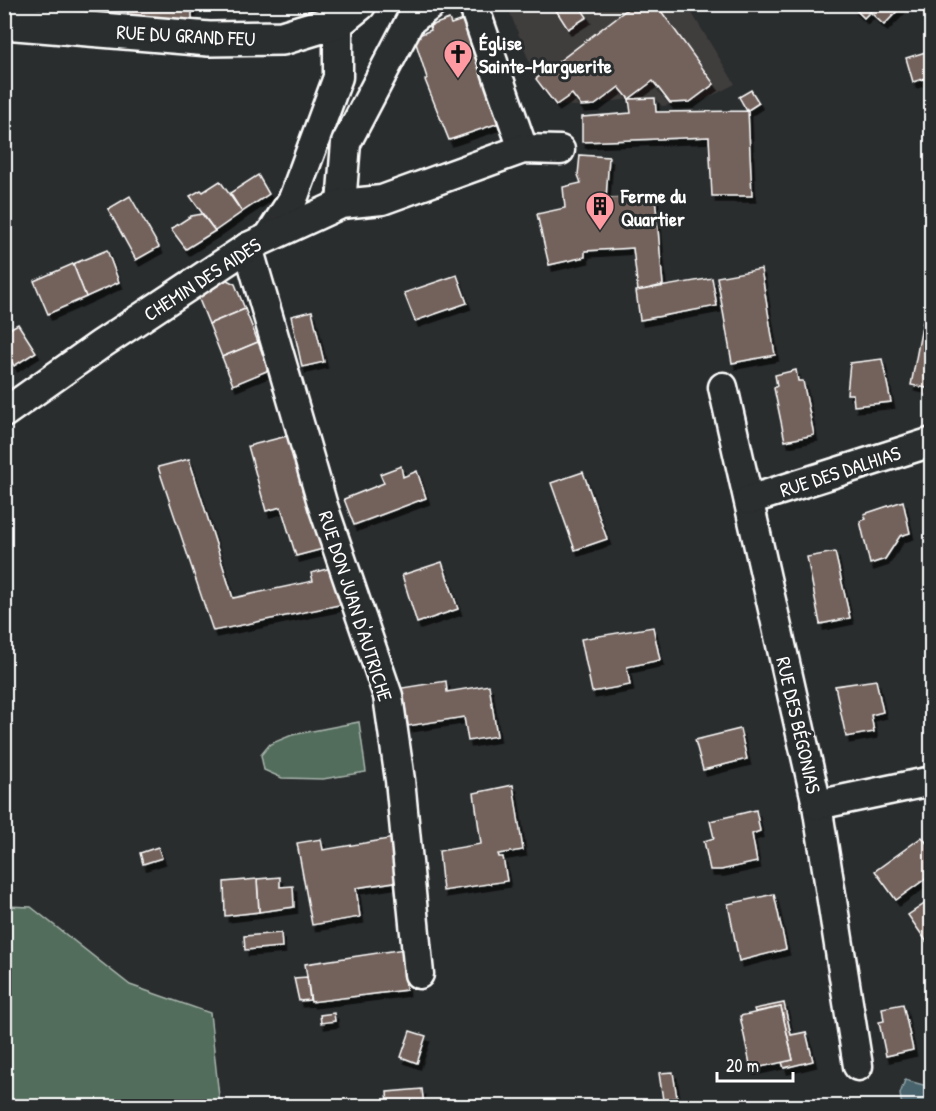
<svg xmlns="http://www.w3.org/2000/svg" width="936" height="1111" viewBox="0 0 936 1111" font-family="'Patrick Hand',sans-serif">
	<defs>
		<filter id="shadow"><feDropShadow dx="3.5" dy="6" stdDeviation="0" flood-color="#0009"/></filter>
	</defs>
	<rect width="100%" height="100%" fill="#2a2d2e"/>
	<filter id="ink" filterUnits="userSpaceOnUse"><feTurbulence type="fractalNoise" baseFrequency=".0167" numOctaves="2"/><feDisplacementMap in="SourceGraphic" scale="12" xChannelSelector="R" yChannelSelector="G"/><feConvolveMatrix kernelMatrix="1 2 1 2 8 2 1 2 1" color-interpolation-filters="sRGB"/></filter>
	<g filter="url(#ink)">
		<path fill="#403d3c" d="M507 5H687L735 84 702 101 662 106 655 98 629 99 581 106 556 105 536 79Z"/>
		<g fill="#536d5c" stroke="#a9b6ae" stroke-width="1.5">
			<path d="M359 722 366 772 323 779 282 778 264 770 261 755 270 744 292 735Z"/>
			<path d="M5 906 31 907 130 985 210 1013 220 1106H5Z"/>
		</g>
		<path fill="#48646c" stroke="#91a2a7" stroke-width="1.5" d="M905 1080 931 1087V1106H902L900 1094Z"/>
		<g fill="#73625c" stroke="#fff" stroke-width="1.5" filter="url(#shadow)">
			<path d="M43 4H69L68 15 43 13Z"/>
			<path d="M69 4H94V17L68 15Z"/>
			<path d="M127 4H192V22H137L136 15H128Z"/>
			<path d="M552 4H578L587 17 568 29Z"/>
			<path d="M634 4H656L714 84 690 102 670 103 653 81 629 99 619 87 595 105 581 106 572 94 556 105 536 79Z"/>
			<path d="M853 4H904L884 25 870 12 864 18 852 6Z"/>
			<path d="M468 18 502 122 449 140 425 80 427 78 414 37 431 30 430 26 449 19 451 24Z"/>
			<path d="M932 50V76L913 82 906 58Z"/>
			<path d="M751 90 759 103 748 110 752 196H712L709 137 582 142V117L631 113 629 99 655 98 656 112 747 111 739 97Z"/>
			<path d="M580 155 609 157 606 198 655 196 663 285 638 291 633 248 585 251V257L549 265 537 214 565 208 563 187 581 183 578 175Z"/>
			<path d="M258 175 269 194 242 212 230 193Z"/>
			<path d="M220 181 242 212 215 231 190 196 201 190 203 192Z"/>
			<path d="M130 196 159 247 136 260 108 209Z"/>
			<path d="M202 214 215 231 186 249 171 229 191 216Z"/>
			<path d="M107 250 119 282 86 297 73 264Z"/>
			<path d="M73 264 86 297 48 314 34 281Z"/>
			<path d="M761 269 775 355 732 363 717 277Z"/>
			<path d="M457 275 467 303 415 321 404 293Z"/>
			<path d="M712 278 717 306 640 320 636 291Z"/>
			<path d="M227 280 235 284 245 309 209 324 196 292Z"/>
			<path d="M245 309 258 342 222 357 209 324Z"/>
			<path d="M312 311 324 362 302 367 291 316Z"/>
			<path d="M923 321 932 322V389L911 385Z"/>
			<path d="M18 324 36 352 14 366 11 360 4 365V332Z"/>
			<path d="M258 342 269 370 233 385 222 357Z"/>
			<path d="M882 359 891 402 854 406 853 394H847L850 363Z"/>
			<path d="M796 370 798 381H803L814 435 785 441 774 388 777 386 775 375Z"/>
			<path d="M291 435 323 549 296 556 281 507 266 511 248 446Z"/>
			<path d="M189 459 233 598 313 581 311 573 335 567 344 604 213 631 158 467Z"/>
			<path d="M401 466 403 477 417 471 426 498 354 525 344 499 384 483 380 474Z"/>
			<path d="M583 472 607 539 575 550 551 483Z"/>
			<path d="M903 501 910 533 900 536 885 559 870 564 860 521 866 519 864 514Z"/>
			<path d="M835 552 850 618 820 624 807 557Z"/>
			<path d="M442 562 458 609 417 623 402 575Z"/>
			<path d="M653 627 660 660 627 667 630 685 592 692 581 639Z"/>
			<path d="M876 680 883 712 871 715 874 732 846 737 835 686Z"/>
			<path d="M446 681 447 692 489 685 497 736 468 741 464 717 408 726 402 688Z"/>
			<path d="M740 729 747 759 703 770 695 740Z"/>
			<path d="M513 785 523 850 498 854 499 857H503L507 881 443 891 439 851 481 844 474 793Z"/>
			<path d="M756 810 760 831 752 834 757 862 721 870H710L704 841 714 838 710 821Z"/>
			<path d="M922 837 932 850V874L896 900 875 871Z"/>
			<path d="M394 838 400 881 356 888 360 917 312 925 297 843 321 839 323 850Z"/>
			<path d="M158 847 162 858 143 864 140 853Z"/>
			<path d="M280 877V887L293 886 294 907 259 912 257 879Z"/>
			<path d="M257 879 259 912 225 916 224 882Z"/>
			<path d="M774 894 786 949 739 961 728 904Z"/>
			<path d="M932 899V948H931L908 915Z"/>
			<path d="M281 933 282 947 245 950 244 936Z"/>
			<path d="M404 949 406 990 311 1002 305 964Z"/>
			<path d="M307 977 310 1000 299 1001 294 978Z"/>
			<path d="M784 1003 791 1035 806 1032 813 1061 784 1068 782 1062 793 1060 781 1007 755 1012 754 1009Z"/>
			<path d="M903 1004 913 1050 886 1056 879 1022 884 1021 882 1008Z"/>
			<path d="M781 1007 793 1060 751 1069 740 1016Z"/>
			<path d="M334 1013 335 1021 321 1023 320 1015Z"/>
			<path d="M410 1031 426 1036 417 1063 401 1057Z"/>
			<path d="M673 1072 677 1098 663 1100 659 1073Z"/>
			<path d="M422 1089 424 1106H388L387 1092Z"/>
		</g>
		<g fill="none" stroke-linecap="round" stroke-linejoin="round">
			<g stroke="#fff" stroke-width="33">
				<g id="minor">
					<path d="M473 4 523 149"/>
					<path d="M341 204 346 143 410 21 432 4"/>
					<path d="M270 235 293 199 338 77V21"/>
					<path d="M248 247 323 506 388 696 400 780 419 974"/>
					<path d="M723 387 817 805 858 1066"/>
					<path d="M4 413 100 345 248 247 341 204 382 200 523 149 560 150"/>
					<path d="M749 500 932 442"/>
					<path d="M817 805 932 781"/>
				</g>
			</g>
			<g stroke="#fff" stroke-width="38">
				<path id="tertiary" d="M4 22 209 39 282 38 338 21 359 4"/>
			</g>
			<use href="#minor" stroke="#2a2d2e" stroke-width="28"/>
			<use href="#tertiary" stroke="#2a2d2e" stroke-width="33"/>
		</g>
	</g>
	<defs>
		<g id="church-pin" transform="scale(1.5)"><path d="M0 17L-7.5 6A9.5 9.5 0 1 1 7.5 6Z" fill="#ff9aa2" stroke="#2a2d2e"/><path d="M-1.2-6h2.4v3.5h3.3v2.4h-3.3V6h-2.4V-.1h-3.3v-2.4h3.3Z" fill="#111"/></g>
		<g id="building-pin" transform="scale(1.5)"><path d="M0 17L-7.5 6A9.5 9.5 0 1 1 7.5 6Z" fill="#ff9aa2" stroke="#2a2d2e"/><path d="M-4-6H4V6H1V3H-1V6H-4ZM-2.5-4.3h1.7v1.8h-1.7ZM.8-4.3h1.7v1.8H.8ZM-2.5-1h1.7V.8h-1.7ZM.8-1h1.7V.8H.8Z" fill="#111"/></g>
	</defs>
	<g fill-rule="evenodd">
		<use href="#church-pin" x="458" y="54"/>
		<use href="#building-pin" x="600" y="206"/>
	</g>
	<g text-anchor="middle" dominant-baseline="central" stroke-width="6" stroke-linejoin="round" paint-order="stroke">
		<g font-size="20" fill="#fff" stroke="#2a2d2e">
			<text transform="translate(186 35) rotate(3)">RUE DU GRAND FEU</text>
			<text transform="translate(202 279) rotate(-33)">CHEMIN DES AIDES</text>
			<text transform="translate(840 471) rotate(-18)">RUE DES DALHIAS</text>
			<text transform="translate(356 606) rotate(72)">RUE DON JUAN D'AUTRICHE</text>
			<text transform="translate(799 725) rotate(77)">RUE DES BÉGONIAS</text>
		</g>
		<g font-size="20" font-weight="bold" fill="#fff" stroke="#2a2d2e" text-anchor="start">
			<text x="479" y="42">Église<tspan x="479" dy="23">Sainte-Marguerite</tspan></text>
			<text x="621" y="195">Ferme du<tspan x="621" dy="23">Quartier</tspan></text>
		</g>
	</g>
	<rect width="936" height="1111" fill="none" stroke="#2a2d2e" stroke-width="24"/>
	<rect x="12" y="12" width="912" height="1087" fill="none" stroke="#fff" stroke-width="2" filter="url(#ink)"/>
	<path d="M717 1072v9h76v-9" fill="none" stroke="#ffffff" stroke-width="3"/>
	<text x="726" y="1072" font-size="18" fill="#ffffff" stroke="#2a2d2e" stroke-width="4.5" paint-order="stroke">20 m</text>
</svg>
